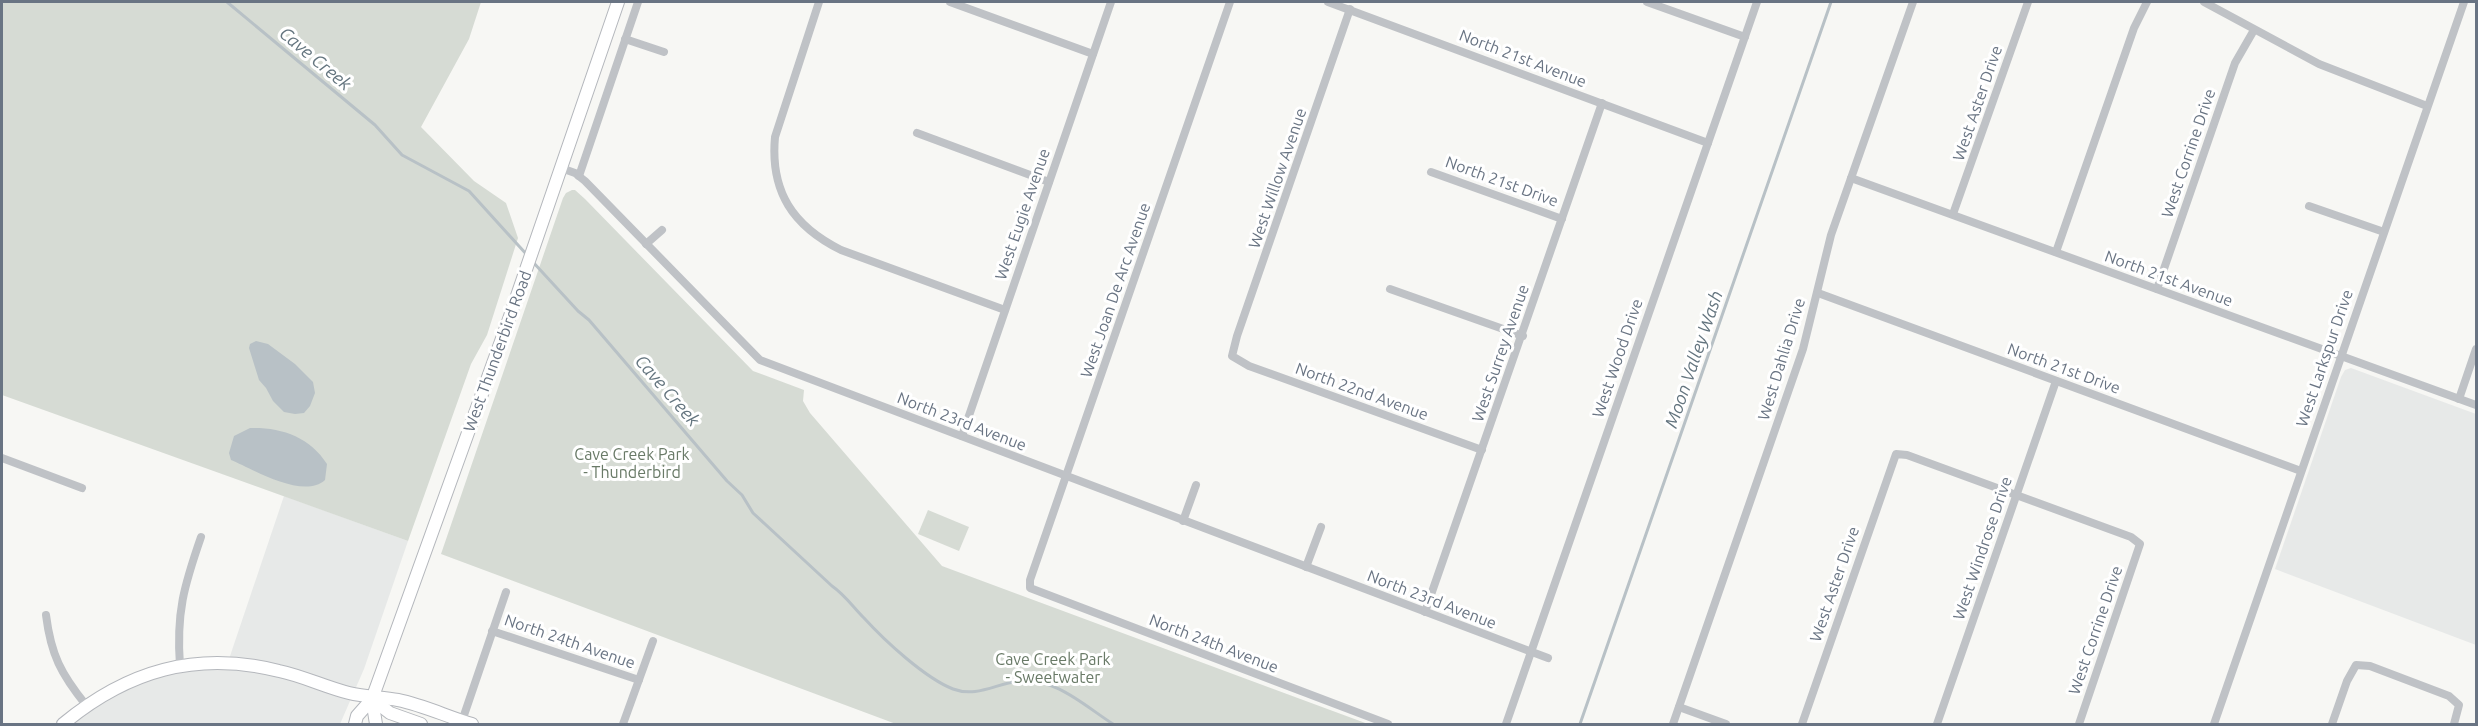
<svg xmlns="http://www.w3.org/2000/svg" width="2478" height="726" viewBox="0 0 2478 726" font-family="Ubuntu,sans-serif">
	<rect width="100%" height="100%" fill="#f7f7f4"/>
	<g fill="#e7e9e8">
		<path d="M2351 368 2476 414V645L2275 569 2341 377 2345 370Z"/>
		<path d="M284 496 408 541 364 669 340 724H63L134 679 228 662Z"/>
	</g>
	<g fill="#d6dbd4">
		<path d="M2 2H481L469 39 421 127 474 181 506 203 518 238 487 335 471 364 408 541 2 395Z"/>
		<path d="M572 190H575L585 199 753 371 804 390 803 401 810 413 942 566 1368 724H896L441 554 563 198 566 193Z"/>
		<path d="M928 510 969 527 959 551 918 534Z"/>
	</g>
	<g fill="#b8c1c6">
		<path d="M256 341 268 344 295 364 313 382 315 393 310 406 304 413 295 414 284 412 273 401 266 388 259 380 249 348 250 344Z"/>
		<path d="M250 428C281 427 310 437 327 464L325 480C303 500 253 469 231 460L229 453 234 436Z"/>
	</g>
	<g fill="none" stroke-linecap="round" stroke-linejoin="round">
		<g stroke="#b8c1c6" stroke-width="3">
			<path d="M227 2 375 125 402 155 469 191 528 256"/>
			<path d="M532 261 578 311 589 320 727 481 742 495 753 513 832 586C845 595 853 607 864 618 885 641 925 678 953 689 977 698 997 683 1020 681 1055 677 1086 707 1113 724"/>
			<path d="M1580 724 1831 2"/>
		</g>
		<g stroke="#b4b7bc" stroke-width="14">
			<g id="secondary">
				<path d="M372 699 390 713 421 724"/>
				<path d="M372 699 376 724"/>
				<path d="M63 724C127 671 196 650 279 671 303 676 325 687 349 693 365 697 382 697 398 700 423 705 448 717 472 724"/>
				<path d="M355 724 357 716 372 699 509 319 618 2"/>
			</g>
		</g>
		<g stroke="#bfc2c6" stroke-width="8">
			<path d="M819 2 775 137C770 192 793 226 841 250L1005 310"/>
			<path d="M950 2 1093 54"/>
			<path d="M1230 2 1030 580V588L1388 724"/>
			<path d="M1328 2 1708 143"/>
			<path d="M1647 2 1745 37"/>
			<path d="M2204 2 2319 64 2427 106"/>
			<path d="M1350 9 1237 336 1232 356 1249 366 1482 450"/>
			<path d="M625 39 664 52"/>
			<path d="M917 133 1049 182"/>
			<path d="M561 168 575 173 585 181 760 360 1548 658"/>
			<path d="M1431 172 1562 219"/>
			<path d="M579 176 638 2"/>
			<path d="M1851 178 2476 405"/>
			<path d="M2309 206 2384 232"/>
			<path d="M1953 214 2028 2"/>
			<path d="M646 244 662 230"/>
			<path d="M2056 252 2134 28 2147 2"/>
			<path d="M1390 289 1523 336"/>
			<path d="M2157 289 2235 63 2254 30"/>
			<path d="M1818 293 2301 471"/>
			<path d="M2459 399 2476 349"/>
			<path d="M962 436 1111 2"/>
			<path d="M2 458 82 488"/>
			<path d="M1183 521 1196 485"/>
			<path d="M1306 567 1321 527"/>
			<path d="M1425 612 1602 103"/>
			<path d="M46 615C51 655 61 674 86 705"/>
			<path d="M492 631 639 680"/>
			<path d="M180 666C176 613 184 586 201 537"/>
			<path d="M1679 707 1726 724"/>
			<path d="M461 724 506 592"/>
			<path d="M623 724 653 641"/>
			<path d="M1506 724 1757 2"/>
			<path d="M1673 724 1803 349 1831 235 1913 2"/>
			<path d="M1802 724 1896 454 1907 455 2131 537 2140 544 2079 724"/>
			<path d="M1937 724 2056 381"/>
			<path d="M2214 724 2464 2"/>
			<path d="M2332 724 2347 681 2356 665 2370 666 2449 696 2459 705 2454 724"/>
		</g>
		<use href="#secondary" stroke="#fff" stroke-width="12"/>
	</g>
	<g text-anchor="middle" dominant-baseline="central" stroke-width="6" stroke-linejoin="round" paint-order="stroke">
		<g font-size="16" fill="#697483" stroke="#fff">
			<text transform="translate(1523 58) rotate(21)">North 21st Avenue</text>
			<text transform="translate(1977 103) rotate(-71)">West Aster Drive</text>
			<text transform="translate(2188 153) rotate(-71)">West Corrine Drive</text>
			<text transform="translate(1277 178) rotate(-71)">West Willow Avenue</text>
			<text transform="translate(1502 181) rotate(20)">North 21st Drive</text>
			<text transform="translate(1022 214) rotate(-71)">West Eugie Avenue</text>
			<text transform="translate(2169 278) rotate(20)">North 21st Avenue</text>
			<text transform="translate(1115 290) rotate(-71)">West Joan De Arc Avenue</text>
			<text transform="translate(497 351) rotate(-70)">West Thunderbird Road</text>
			<text transform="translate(1500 353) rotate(-71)">West Surrey Avenue</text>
			<text transform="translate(1617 358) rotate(-71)">West Wood Drive</text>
			<text transform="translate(2324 358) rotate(-71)">West Larkspur Drive</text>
			<text transform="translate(1781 359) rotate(-73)">West Dahlia Drive</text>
			<text transform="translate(2064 368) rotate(20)">North 21st Drive</text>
			<text transform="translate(1362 391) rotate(20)">North 22nd Avenue</text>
			<text transform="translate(962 421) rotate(21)">North 23rd Avenue</text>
			<text transform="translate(1982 548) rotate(-71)">West Windrose Drive</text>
			<text transform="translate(1834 584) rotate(-71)">West Aster Drive</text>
			<text transform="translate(1432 599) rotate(21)">North 23rd Avenue</text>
			<text transform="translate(2095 630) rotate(-71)">West Corrine Drive</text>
			<text transform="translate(570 641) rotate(19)">North 24th Avenue</text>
			<text transform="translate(1214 643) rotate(21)">North 24th Avenue</text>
		</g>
		<g font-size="16" fill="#697a67" stroke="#fff">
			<text x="632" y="454">Cave Creek Park<tspan x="632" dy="18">- Thunderbird</tspan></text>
			<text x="1053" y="659">Cave Creek Park<tspan x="1053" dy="18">- Sweetwater</tspan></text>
		</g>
		<g font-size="18" font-style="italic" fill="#64757f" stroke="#fff">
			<text transform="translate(316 58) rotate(40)">Cave Creek</text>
			<text transform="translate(1693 359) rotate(-71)">Moon Valley Wash</text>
			<text transform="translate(668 390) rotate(49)">Cave Creek</text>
		</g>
	</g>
	<rect width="2478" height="726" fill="none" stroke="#697483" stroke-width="6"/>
</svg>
